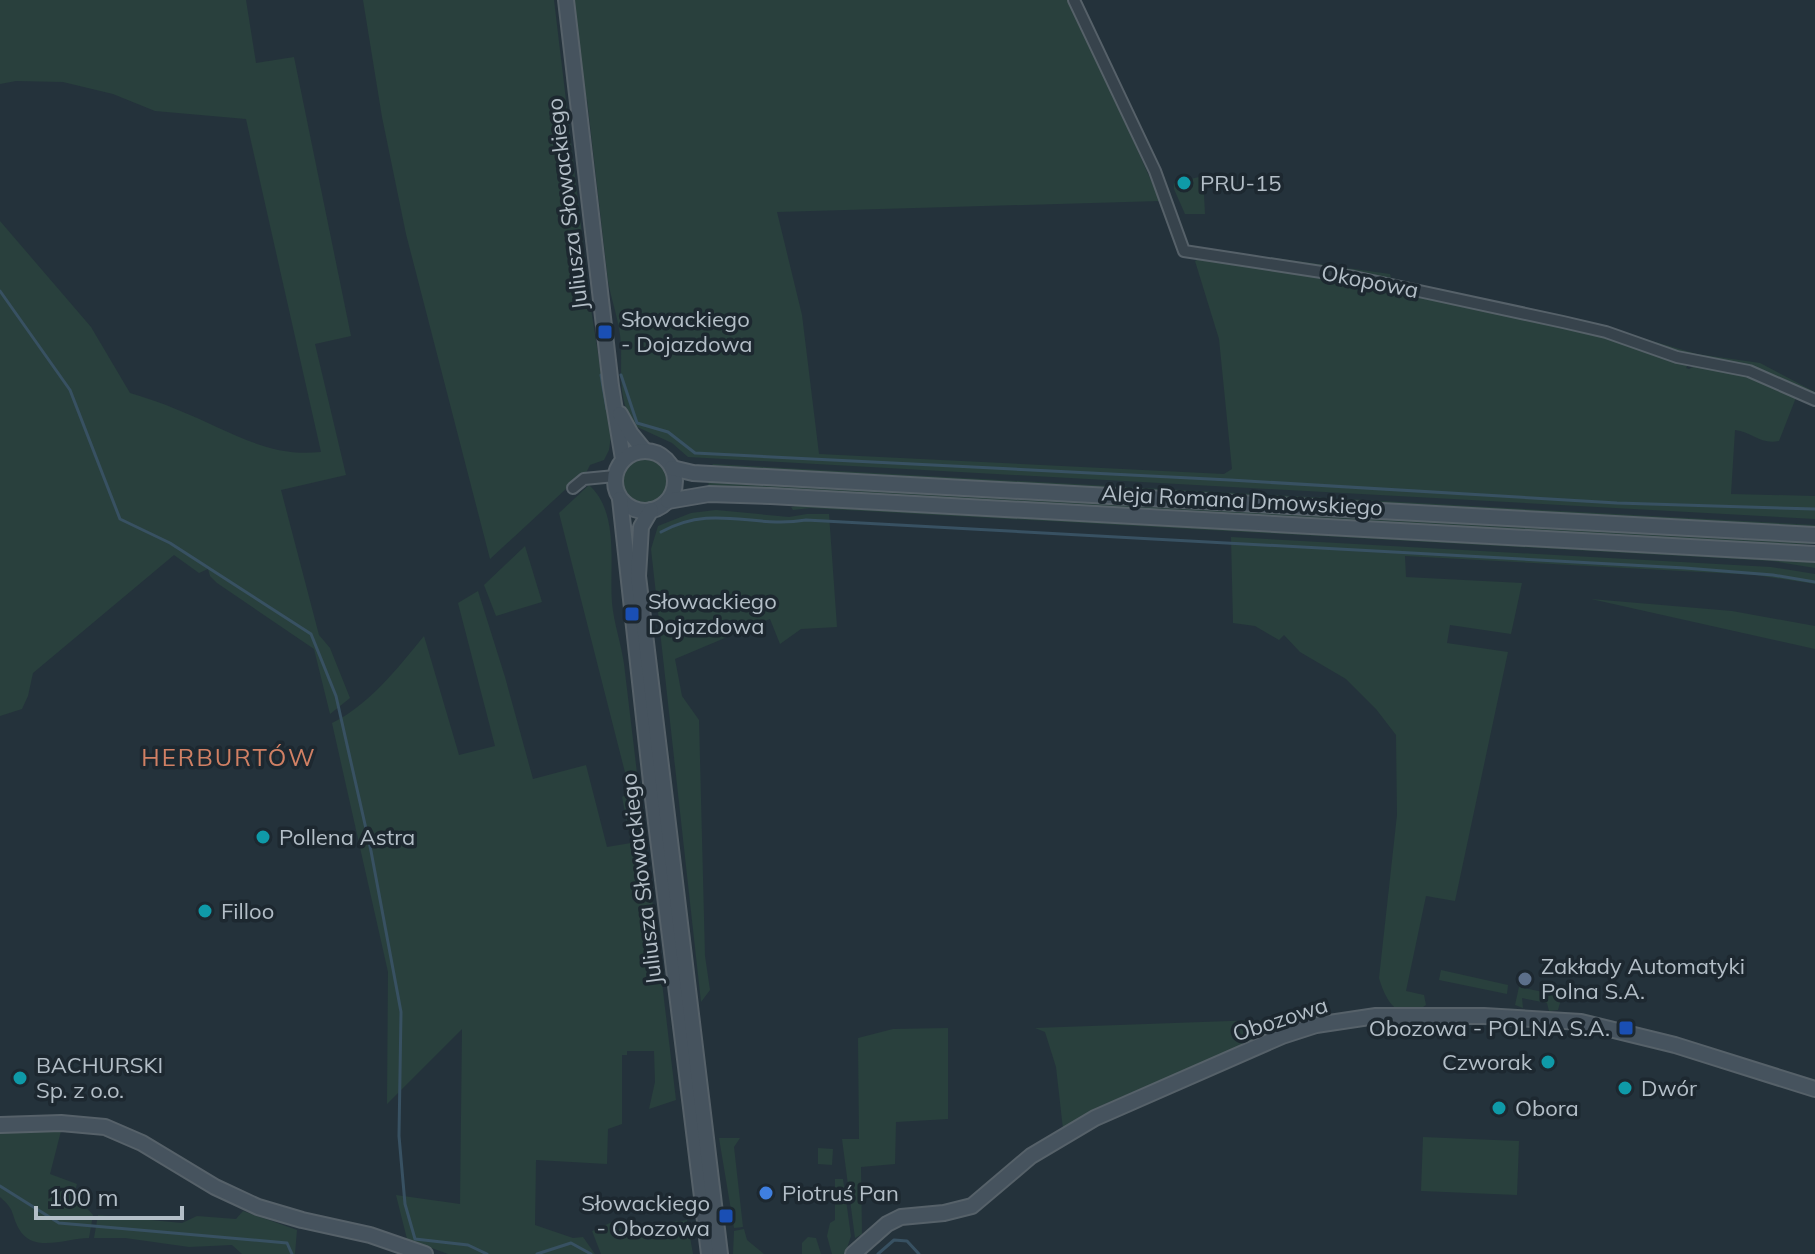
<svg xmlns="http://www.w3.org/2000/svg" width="1815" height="1254" viewBox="0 0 1815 1254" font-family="Mulish,sans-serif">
	<rect width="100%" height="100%" fill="#24323b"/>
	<g fill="#29403d">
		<path d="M0 0H246L256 63 294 57 351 336 315 344 346 475 281 490 319 635 330 648 350 698 330 714 314 649 217 583 210 576 208 569 199 573 174 555 33 673 28 696 22 709 0 716V221L91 327 130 393C146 398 162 403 178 410 227 429 266 458 321 452L246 119 155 111 113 94 63 82 16 81 0 84Z"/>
		<path d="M363 0H554L591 309 611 436 609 450 604 460 590 465 586 473 580 476 490 559 406 234 382 117Z"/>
		<path d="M572 0H1079L1084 29 1160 201 777 212 802 315 819 454 1224 474 1232 469 1219 339 1195 261 1202 257 1342 278 1567 326 1690 362 1686 368 1689 369C1712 353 1773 385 1797 395L1779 441C1761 445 1752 432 1735 430L1731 494 1815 496V519L688 457 672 443 635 426C617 398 622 376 621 345 620 323 612 303 608 281L587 99 584 98Z"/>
		<path d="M1203 176 1205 214H1185L1174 189V183Z"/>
		<path d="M1170 200 1188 246 1390 274 1391 278 1579 320 1697 354 1760 363 1815 392V397L1594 327 1188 250Z"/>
		<circle cx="645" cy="480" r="23"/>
		<path d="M713 464 1815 525V529L709 469Z"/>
		<path d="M709 480 1815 541V544L1760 545 708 488Z"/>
		<path d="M589 485C620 513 609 565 612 603 614 624 621 643 624 664L676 1100 649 1109 655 1082 654 1051H627V1055H622V1124L608 1129 607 1164 536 1160 535 1225 573 1238 583 1237 595 1254H448L407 1239 396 1195 460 1204 462 1029 387 1104 388 972 332 723C369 705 398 668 424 636L459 755 495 746 458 603 478 591 505 677 533 779 586 765 607 847 631 843 622 797 630 792 559 513Z"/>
		<path d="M809 504 1767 556 1815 563V568L1772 561 810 508 793 510 791 507Z"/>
		<path d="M716 510 789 517 807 514H829L837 627 801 629 780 644 770 619 675 659 682 696 699 720 705 956 710 990 701 1002 651 549 658 526 691 513Z"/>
		<path d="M1231 537 1771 567 1815 574V584L1756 575 1405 556 1406 577 1522 583 1511 634 1450 625 1447 643 1508 652 1455 901 1426 896 1406 991 1424 995 1426 1005C1399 1024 1386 1002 1379 978L1397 815 1396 735 1376 709 1346 679 1300 652 1284 635 1279 640 1255 626 1233 623Z"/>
		<path d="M525 546 542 602 496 616 484 585Z"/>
		<path d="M1591 599 1732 611 1815 626V649Z"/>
		<path d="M1441 970 1508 985 1507 994 1439 980Z"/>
		<path d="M1519 987 1562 996 1558 1010 1549 1011 1547 1003 1522 998 1523 1008 1515 1005Z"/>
		<path d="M1310 1018 1311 1021 1258 1039 1147 1086 1096 1108 1063 1129 1056 1067 1045 1032 1035 1028Z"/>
		<path d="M948 1028V1119L896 1122 895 1164 861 1167 862 1234 855 1238 842 1139H859L858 1038 893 1029Z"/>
		<path d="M61 1131 50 1174 77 1184 74 1194 93 1215 89 1238C67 1238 33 1254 19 1229 10 1212 16 1211 0 1197V1132Z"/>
		<path d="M1423 1137 1519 1141 1517 1195 1421 1191Z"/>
		<path d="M719 1138H740L734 1147 743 1227 734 1228Z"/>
		<path d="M818 1148 833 1149 832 1165 818 1164Z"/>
		<path d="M835 1179H843L851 1236 845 1254H832L827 1236 830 1223 835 1220Z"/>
		<path d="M243 1211 297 1230 295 1254H242L232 1245 189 1247 125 1238H94L98 1215 182 1223 197 1216 236 1219Z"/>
		<path d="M687 1220 693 1254H601L592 1231 612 1222 616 1229Z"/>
		<path d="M744 1229 747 1240 764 1254H733L734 1231Z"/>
		<path d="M808 1237 816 1238 821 1254H802V1243Z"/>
	</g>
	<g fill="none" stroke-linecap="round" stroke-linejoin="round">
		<g stroke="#385162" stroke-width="3">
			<path d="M0 291 70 390 120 519 170 543 311 634 336 696 371 851 401 1012 399 1136 405 1204 415 1239 468 1245 487 1254"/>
			<path d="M601 375 607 409"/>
			<path d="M621 375 637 423 668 432 695 453 1230 480 1617 503 1815 509"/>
			<path d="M661 532C714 503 752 529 806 520L1685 568 1773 575 1815 582"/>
			<path d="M0 1186 59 1223 287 1243 292 1254"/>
			<path d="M537 1254 571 1243 591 1254"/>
			<path d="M878 1254 894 1240 907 1241 919 1254"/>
		</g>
		<g stroke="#566169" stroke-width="14">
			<g id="street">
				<path d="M1074 0 1155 171 1184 251 1354 277 1563 322 1606 332 1677 357 1749 371 1815 400"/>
				<path d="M573 488 584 479 615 476"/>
			</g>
		</g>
		<g stroke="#566169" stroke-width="18">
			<g id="secondary">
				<path d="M566 0 611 386 623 459"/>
				<path d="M620 414 631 434 644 450"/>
				<circle cx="645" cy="481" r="30"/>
				<path d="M672 468 693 473 1815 535"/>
				<path d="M620 499 651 782 709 1254"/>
				<path d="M668 501 709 494 771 496 1815 554"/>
				<path d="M651 510 641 527 638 576 720 1254"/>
				<path d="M0 1125 61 1123 105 1127 142 1143 215 1187 258 1207 302 1220 370 1235 425 1254"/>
				<path d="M853 1254 887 1224 901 1217 944 1213 972 1206 1031 1156 1095 1118 1282 1036 1316 1025 1376 1016H1484L1581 1022 1675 1045 1815 1089"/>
			</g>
		</g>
		<use href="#street" stroke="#37434c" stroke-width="10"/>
		<use href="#secondary" stroke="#46535e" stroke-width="14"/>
	</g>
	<g fill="#0f9aa8" stroke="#1d2830" stroke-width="3">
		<circle cx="1184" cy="183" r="8"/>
		<circle cx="263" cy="837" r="8"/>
		<circle cx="205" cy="911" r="8"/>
		<circle cx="1548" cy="1062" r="8"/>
		<circle cx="20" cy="1078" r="8"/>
		<circle cx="1625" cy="1088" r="8"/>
		<circle cx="1499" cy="1108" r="8"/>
	</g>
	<g fill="#1a4fb4" stroke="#1d2830" stroke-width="3">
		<rect x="597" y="324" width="16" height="16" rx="4"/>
		<rect x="624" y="606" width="16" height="16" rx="4"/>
		<rect x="1618" y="1020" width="16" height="16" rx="4"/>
		<rect x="718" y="1208" width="16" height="16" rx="4"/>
	</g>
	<circle fill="#5c6f8a" stroke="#1d2830" stroke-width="3" cx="1525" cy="979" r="8"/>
	<circle fill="#3f7fe0" stroke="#1d2830" stroke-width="3" cx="766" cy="1193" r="8"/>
	<g text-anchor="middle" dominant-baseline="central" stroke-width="7" stroke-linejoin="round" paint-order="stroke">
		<g font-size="22" fill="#b3bec7" stroke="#1d2830" text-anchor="start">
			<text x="1200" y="183">PRU-15</text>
			<text x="621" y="319">Słowackiego<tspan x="621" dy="25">- Dojazdowa</tspan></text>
			<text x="648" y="601">Słowackiego<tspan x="648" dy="25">Dojazdowa</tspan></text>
			<text x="279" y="837">Pollena Astra</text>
			<text x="221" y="911">Filloo</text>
			<text x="1541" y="966">Zakłady Automatyki<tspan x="1541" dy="25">Polna S.A.</tspan></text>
			<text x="1610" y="1028" text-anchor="end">Obozowa - POLNA S.A.</text>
			<text x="1532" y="1062" text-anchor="end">Czworak</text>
			<text x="36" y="1065">BACHURSKI<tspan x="36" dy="25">Sp. z o.o.</tspan></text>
			<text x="1641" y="1088">Dwór</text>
			<text x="1515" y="1108">Obora</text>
			<text x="782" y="1193">Piotruś Pan</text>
			<text x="710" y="1203" text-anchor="end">Słowackiego<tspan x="710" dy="25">- Obozowa</tspan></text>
		</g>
		<g font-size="22" fill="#b3bec7" stroke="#1d2830">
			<text transform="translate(567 204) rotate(-97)">Juliusza Słowackiego</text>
			<text transform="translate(1370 281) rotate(11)">Okopowa</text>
			<text transform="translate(1242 500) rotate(3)">Aleja Romana Dmowskiego</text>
			<text transform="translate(641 879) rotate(-97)">Juliusza Słowackiego</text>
			<text transform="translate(1280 1019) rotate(-18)">Obozowa</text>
		</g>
		<g font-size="24" letter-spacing="2" fill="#d18064" stroke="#1d2830">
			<text x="229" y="757">HERBURTÓW</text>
		</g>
	</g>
	<path d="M36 1206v12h146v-12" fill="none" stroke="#b3bec7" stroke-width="4"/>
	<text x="48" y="1206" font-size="24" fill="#b3bec7" stroke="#1d2830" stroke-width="6" paint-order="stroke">100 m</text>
</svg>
